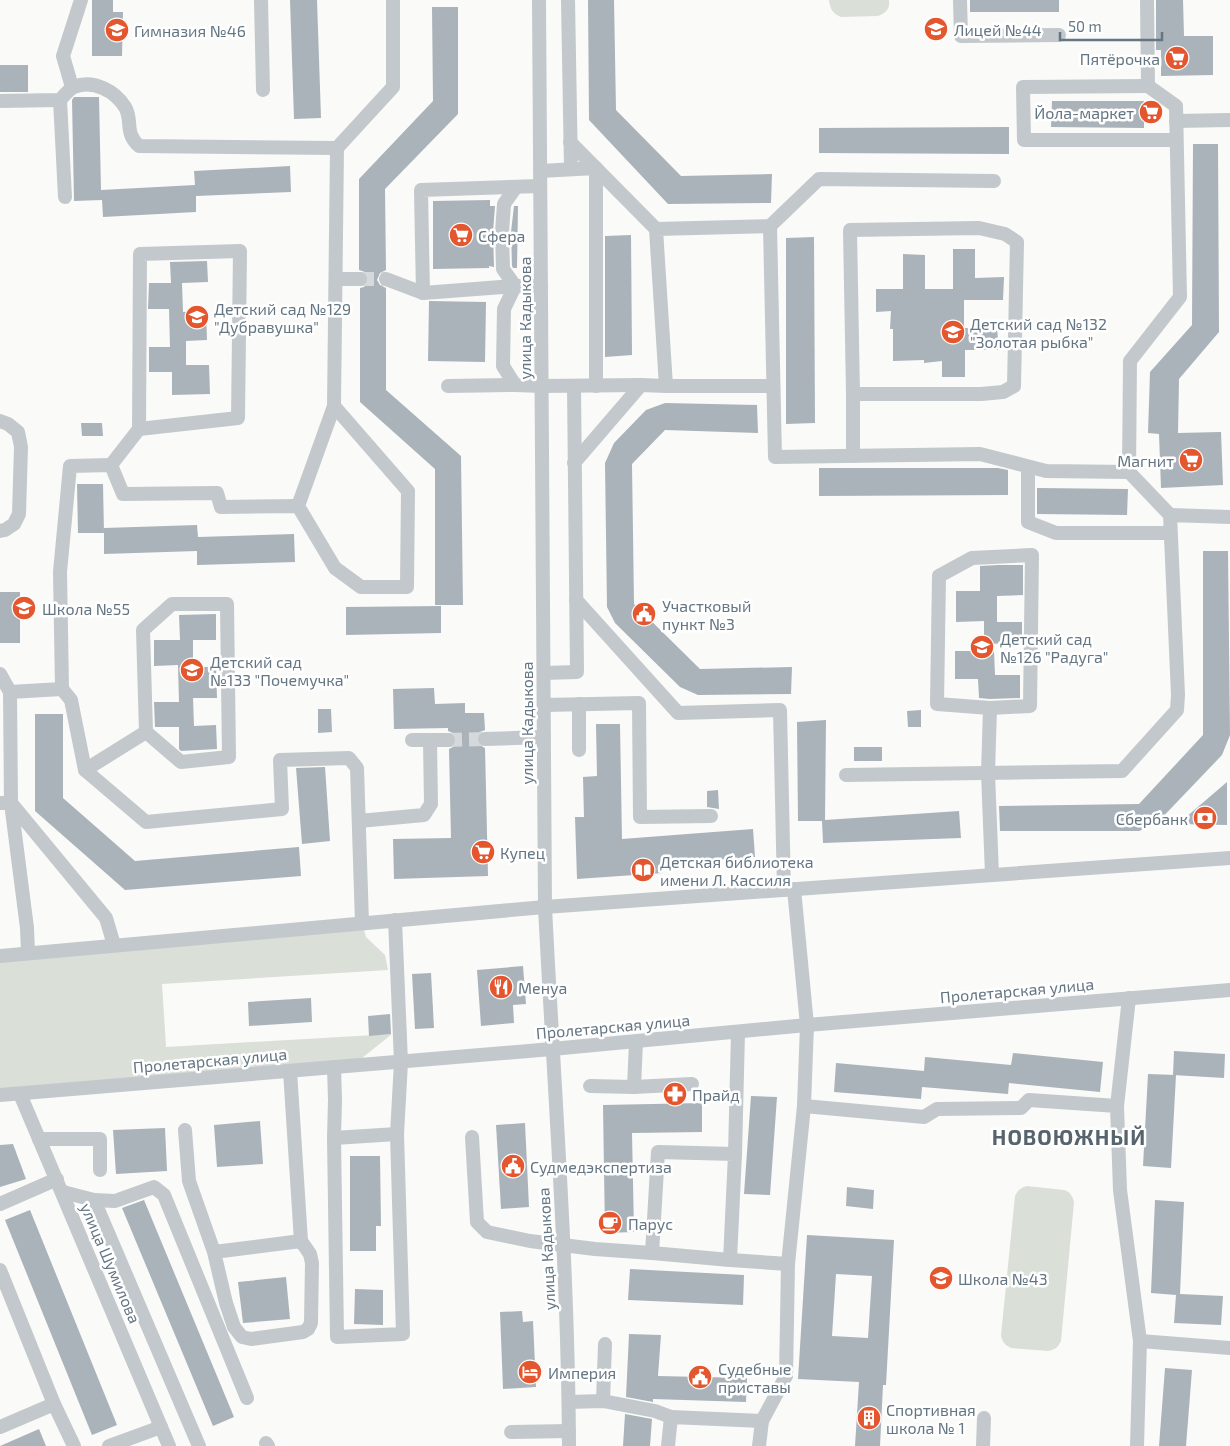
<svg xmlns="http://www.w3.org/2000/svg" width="1230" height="1446" viewBox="0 0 1230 1446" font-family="'Exo 2',sans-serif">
	<rect width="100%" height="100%" fill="#fafaf8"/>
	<g fill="#dadfd7">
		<path d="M829 0H889C890 9 886 13 878 16L841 17C833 14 830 9 829 0Z"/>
		<path d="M362 923 366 937 385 955 388 970 162 984 166 1047 392 1034 352 1066 0 1094V956Z"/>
		<path d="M1027 1186 1064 1190C1070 1192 1072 1195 1074 1202L1061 1341C1058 1347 1055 1350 1048 1351L1011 1348C1005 1345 1002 1342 1001 1335L1015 1196C1018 1190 1020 1188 1027 1186Z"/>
	</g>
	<g fill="#aab3b9" fill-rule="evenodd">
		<path d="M92 0H113V12H123L122 56H92Z"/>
		<path d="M290 0H317L321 118 294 119Z"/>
		<path d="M588 0H614L616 110 681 176 772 174 771 203 668 204 589 120Z"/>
		<rect x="970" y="0" width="89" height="12"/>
		<path d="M1156 0H1183L1184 36H1213V75L1161 76V50H1156Z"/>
		<path d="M432 7H458V114L385 189 386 270 380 273 377 280 380 285 386 288V390L461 456 463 605H435V469L360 402V288L364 287 367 284 369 279 365 272 359 270V179L433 101Z"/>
		<rect x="0" y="65" width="28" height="27"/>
		<path d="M74 97H99L101 190 195 185 194 171 290 166 291 192 196 196V212L103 217 102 200 74 201 72 100Z"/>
		<path d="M1052 101H1144V105H1159L1161 106V118H1144V128L1051 127Z"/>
		<path d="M1009 127V154L819 153V128Z"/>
		<path d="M1193 144H1218L1219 332 1179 379 1178 433 1221 432 1223 485 1161 488 1159 434 1148 433 1150 372 1192 325Z"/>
		<path d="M490 200V206H495L493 232 494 267 489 266V268L433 269V201Z"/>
		<path d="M514 206H518L517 268H513L512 266 511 232Z"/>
		<path d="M631 235 632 355 605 357V236Z"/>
		<path d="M814 237 815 423 786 424V238Z"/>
		<path d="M953 249H975V278L1004 277 1003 300H964V328H997L999 350H965V377H942V361L924 363V360L893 361V329H890L891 311 876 312V289H903V254L925 255V289H953Z"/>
		<path d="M207 261 208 282 182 283 183 312 206 311 207 340 186 341V365H209L210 394 172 395V372H149V347H170L169 309H148L149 283H171L170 262Z"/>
		<path d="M429 301 486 302 485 362 428 361Z"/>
		<path d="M665 403 757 405 758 433 665 430 632 464 634 604 700 669 792 667 791 694 698 695 680 687 615 623 607 607 605 463 614 443 646 410Z"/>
		<path d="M81 423H102L103 436H82Z"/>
		<path d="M819 468H998L1008 470V495L819 496Z"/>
		<path d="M77 484H103L104 533H78Z"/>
		<path d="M1037 488 1128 489 1127 515 1037 514Z"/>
		<path d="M197 525 198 537 294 534 295 562 197 565V551L104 554V528Z"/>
		<path d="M1203 551H1228L1230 735 1222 755 1156 824 1139 831H1000L999 806 1139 804 1203 735Z"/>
		<path d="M998 565H1023V595L997 596V622H1022V643L984 644V621L956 622V591H980V566Z"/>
		<rect x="0" y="592" width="20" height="51"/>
		<path d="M441 606V633L346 635V607Z"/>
		<path d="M216 614V640H193V667H216L217 698H193L194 726 216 725 217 749 181 751 179 749V727H155L154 702H179L178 665 154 666V640H180L179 615Z"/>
		<path d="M955 651H994L995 675H1020V698L990 699 979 698 978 679H955Z"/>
		<path d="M434 688 435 704 465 703V713H484L485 730 480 732 476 739 478 744 485 748 488 876 394 879 393 839 451 838 449 749 453 747 456 744V736L453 733 448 731V728L394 729 393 689Z"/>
		<path d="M318 709H331L332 732 318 733Z"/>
		<path d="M921 710V727H908L907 711Z"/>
		<path d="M35 714H63V798L135 861 299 847 301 876 125 890 35 811Z"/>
		<path d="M826 720 825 820 959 811 961 838 823 843 822 821H798L797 722Z"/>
		<path d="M596 724H620L622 839 753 829 755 857 662 864 663 873 577 879 575 817H584L583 777 597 776Z"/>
		<rect x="854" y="747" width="28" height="14"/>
		<path d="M325 767 330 841 302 844 296 768Z"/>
		<path d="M1227 782V825L1178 824Z"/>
		<path d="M718 790 719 809 707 807V791Z"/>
		<path d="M523 966 526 1004 513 1005 514 1023 481 1026 477 970Z"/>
		<path d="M431 973 434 1028 415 1029 412 974Z"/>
		<path d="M311 998 312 1022 249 1026 248 1002Z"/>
		<path d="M390 1014 391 1034 369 1036 368 1016Z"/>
		<path d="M1174 1051 1225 1054 1224 1078 1173 1075Z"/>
		<path d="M1013 1053 1103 1062 1100 1092 1009 1083 1008 1094 922 1087 921 1099 834 1092 836 1063 924 1071 925 1057 1011 1065Z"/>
		<path d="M1148 1074 1176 1075 1171 1168 1143 1166Z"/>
		<path d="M751 1096 777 1097 770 1195 744 1194Z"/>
		<path d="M702 1103V1132L632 1133 634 1232 605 1233 603 1105Z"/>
		<path d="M260 1121 263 1164 217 1167 214 1125Z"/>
		<path d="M525 1123 529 1207 501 1209 496 1125Z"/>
		<path d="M165 1128 167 1171 116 1174 113 1130Z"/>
		<path d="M13 1144 26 1179 0 1187V1145Z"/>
		<path d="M350 1156H380L381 1226H376V1251H350Z"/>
		<path d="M847 1187 874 1190 873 1209 846 1206Z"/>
		<path d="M144 1200 234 1417 213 1426 122 1208Z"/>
		<path d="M1155 1200 1184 1202 1180 1294 1223 1296 1221 1325 1174 1323 1176 1295 1151 1293Z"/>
		<path d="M30 1210 117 1425 92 1435 5 1220Z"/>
		<path d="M807 1235 894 1240 886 1385H883L880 1446H855L859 1382 798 1379ZM836 1274 872 1276 868 1338 832 1336Z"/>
		<path d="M630 1269 744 1275 743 1305 628 1300Z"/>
		<path d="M286 1277 290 1319 243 1323 238 1282Z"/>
		<path d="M355 1289 383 1290V1325L354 1324Z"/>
		<path d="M522 1311 523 1322 533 1321 536 1387 503 1389 500 1312Z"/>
		<path d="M629 1334 661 1335 658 1376 747 1378 746 1402 653 1399V1402L626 1397Z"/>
		<path d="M1165 1368 1192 1370 1186 1446H1159Z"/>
		<path d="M625 1414 652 1419 650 1446H623Z"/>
		<path d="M39 1429 46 1446H0Z"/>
	</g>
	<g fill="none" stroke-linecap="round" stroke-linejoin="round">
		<g stroke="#d5d9db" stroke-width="14" stroke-dasharray="14 7" stroke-linecap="butt">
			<path d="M360 279H386"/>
			<path d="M448 740 485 739"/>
		</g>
		<g stroke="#c3c8cc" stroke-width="14">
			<path d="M261 0 263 90"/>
			<path d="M539 0 545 907C554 1087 568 1266 569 1446"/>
			<path d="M568 0 571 169"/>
			<path d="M960 0 961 36 1059 35"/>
			<path d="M1148 86 1023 87 1024 140H1176"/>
			<path d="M72 87 63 56 81 0"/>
			<path d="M60 100 65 197"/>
			<path d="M0 101 60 100C64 96 69 89 74 87 93 79 115 91 125 107 133 120 124 133 139 146L337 148"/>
			<path d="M1176 121 1230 120"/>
			<path d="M570 142 656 229"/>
			<path d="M540 171 596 168V386"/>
			<path d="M516 187 504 204 502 232 503 269 515 286 504 309 503 366 515 385 542 386 641 385"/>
			<path d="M770 226 775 457 980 454 1046 471 1129 472 1170 515"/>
			<path d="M336 279H360"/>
			<path d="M386 279 423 293 515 286H541"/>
			<path d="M423 293 421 190 540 186"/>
			<path d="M448 386 515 385"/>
			<path d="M773 386H666L656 229 770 226 819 179 994 181"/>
			<path d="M0 421 8 424 18 432 21 447 19 514 14 524 5 530 0 531"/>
			<path d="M853 456V394L850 230 979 228 1005 234 1017 242 1014 386 1003 392 981 394H853"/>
			<path d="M574 463 641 385 666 386"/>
			<path d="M111 465 139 429 140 254 240 251 238 418 139 429"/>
			<path d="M1028 467V522L1056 533H1170"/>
			<path d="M1129 472 1130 361 1180 297 1176 106 1148 86 1147 0"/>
			<path d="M298 506 334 406"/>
			<path d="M1032 555 1030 706 990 708 937 704 939 576 972 558Z"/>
			<path d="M576 600 678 713 780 710 784 890"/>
			<path d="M544 673 577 672 574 386"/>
			<path d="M0 674 10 692"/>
			<path d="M62 689 71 700 85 770 146 822 282 809 280 760 349 758 357 768 362 923"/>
			<path d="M544 705 639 703 640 817 711 816"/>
			<path d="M990 708 988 773 992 875"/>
			<path d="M485 739 544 737"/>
			<path d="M412 740H448"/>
			<path d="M579 750V704"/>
			<path d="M85 770 146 732 143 630 172 604H227L229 757 181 762 146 732"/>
			<path d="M846 775 1122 771 1177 710 1178 695 1170 515 1230 517"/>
			<path d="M0 803H11L10 692 62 689 60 572 70 466 111 465 123 494 217 493 221 507 298 506 335 568 361 587H407L408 491 334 406 337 148 393 87V0"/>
			<path d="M11 803 106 918 114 945"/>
			<path d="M11 803 27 928 28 953"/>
			<path d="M359 821 424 815 431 804 430 740"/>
			<path d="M0 956 545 907 1230 858"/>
			<path d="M334 1067 335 1100 334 1138 337 1337 403 1334 397 1134 401 1062 395 920"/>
			<path d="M290 1071 301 1241"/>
			<path d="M590 1086 634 1087 692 1084"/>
			<path d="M634 1087 636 1042"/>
			<path d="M20 1094 169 1446"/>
			<path d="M0 1095 552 1049 807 1025 1230 990"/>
			<path d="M804 1106 924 1117 937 1109 1021 1108 1029 1100 1117 1106 1120 1190 1140 1341 1137 1446"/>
			<path d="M1117 1106 1129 998"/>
			<path d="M185 1130 189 1181 214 1252 226 1303 234 1327 242 1337 251 1339 303 1332 308 1329 311 1323 312 1263 310 1254 301 1241 214 1252"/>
			<path d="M472 1137 477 1222 487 1232 530 1241 595 1249 652 1253 730 1260"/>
			<path d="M334 1138 397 1134"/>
			<path d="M39 1139H100V1170"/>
			<path d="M735 1154 738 1032"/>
			<path d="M63 1192 94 1200 199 1446"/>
			<path d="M94 1200 115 1201 154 1187 164 1195 247 1398"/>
			<path d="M0 1204 57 1179"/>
			<path d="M652 1253 658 1152 735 1154 730 1260 788 1264"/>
			<path d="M0 1270 54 1404"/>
			<path d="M1140 1341 1230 1348"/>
			<path d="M603 1401 605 1344"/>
			<path d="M569 1402 603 1401 655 1411 671 1417"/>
			<path d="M0 1427 54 1404 74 1446"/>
			<path d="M511 1432 569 1431"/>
			<path d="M266 1443 268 1446"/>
			<path d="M109 1446 161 1427"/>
			<path d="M668 1446 671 1417 762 1421"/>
			<path d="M759 1446 762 1421 786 1376 788 1264 804 1106 807 1025 794 889"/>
			<path d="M983 1446 984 1418"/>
		</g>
	</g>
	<defs>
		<g id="school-disc" transform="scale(1.25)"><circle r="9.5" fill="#e4572e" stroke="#fff"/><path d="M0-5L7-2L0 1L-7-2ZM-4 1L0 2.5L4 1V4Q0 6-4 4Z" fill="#fff"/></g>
		<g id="supermarket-disc" transform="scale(1.25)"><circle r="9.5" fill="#e4572e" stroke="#fff"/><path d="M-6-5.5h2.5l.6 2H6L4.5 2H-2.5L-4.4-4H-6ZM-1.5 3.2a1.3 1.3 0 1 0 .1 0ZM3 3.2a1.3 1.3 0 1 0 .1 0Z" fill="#fff"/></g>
		<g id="civic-disc" transform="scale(1.25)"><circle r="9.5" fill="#e4572e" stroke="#fff"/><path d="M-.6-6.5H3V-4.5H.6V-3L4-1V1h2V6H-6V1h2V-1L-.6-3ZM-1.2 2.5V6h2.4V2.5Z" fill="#fff"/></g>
		<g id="bank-disc" transform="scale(1.25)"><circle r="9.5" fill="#e4572e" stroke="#fff"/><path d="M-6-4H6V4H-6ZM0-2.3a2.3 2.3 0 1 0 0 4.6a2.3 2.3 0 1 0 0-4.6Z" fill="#fff"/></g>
		<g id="library-disc" transform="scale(1.25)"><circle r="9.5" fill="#e4572e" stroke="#fff"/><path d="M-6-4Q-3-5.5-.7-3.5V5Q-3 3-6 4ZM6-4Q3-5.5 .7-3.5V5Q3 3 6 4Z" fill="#fff"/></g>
		<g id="restaurant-disc" transform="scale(1.25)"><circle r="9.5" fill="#e4572e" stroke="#fff"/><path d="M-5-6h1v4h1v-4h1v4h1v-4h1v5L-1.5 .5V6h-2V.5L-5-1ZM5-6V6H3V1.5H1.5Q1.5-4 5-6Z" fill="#fff"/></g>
		<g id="pharmacy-disc" transform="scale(1.25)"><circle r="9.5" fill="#e4572e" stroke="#fff"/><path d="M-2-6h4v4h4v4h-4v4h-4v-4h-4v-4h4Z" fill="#fff"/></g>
		<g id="cafe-disc" transform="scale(1.25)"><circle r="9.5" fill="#e4572e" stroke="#fff"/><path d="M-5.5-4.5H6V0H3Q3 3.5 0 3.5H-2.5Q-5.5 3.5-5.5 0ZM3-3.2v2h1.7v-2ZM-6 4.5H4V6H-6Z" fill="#fff"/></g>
		<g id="hotel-disc" transform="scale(1.25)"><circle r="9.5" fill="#e4572e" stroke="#fff"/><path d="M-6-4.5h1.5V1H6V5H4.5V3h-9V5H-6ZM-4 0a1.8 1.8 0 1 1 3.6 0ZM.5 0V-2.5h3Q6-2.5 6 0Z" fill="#fff"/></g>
		<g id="building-disc" transform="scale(1.25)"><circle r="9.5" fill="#e4572e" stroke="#fff"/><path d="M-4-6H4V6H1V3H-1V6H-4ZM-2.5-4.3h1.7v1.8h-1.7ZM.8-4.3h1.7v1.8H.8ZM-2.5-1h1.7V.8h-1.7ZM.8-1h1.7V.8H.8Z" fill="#fff"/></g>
	</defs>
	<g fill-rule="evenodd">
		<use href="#school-disc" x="936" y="29"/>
		<use href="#school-disc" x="117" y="30"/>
		<use href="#supermarket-disc" x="1177" y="58"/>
		<use href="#supermarket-disc" x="1151" y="112"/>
		<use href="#supermarket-disc" x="461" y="235"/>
		<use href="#school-disc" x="197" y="317"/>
		<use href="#school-disc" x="953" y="332"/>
		<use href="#supermarket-disc" x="1191" y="460"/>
		<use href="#school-disc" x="24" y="608"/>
		<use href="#civic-disc" x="644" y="614"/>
		<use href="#school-disc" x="982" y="647"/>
		<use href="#school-disc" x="192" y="670"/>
		<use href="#bank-disc" x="1205" y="818"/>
		<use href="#supermarket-disc" x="483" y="852"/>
		<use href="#library-disc" x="643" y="870"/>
		<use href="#restaurant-disc" x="501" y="987"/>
		<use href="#pharmacy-disc" x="675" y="1094"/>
		<use href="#civic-disc" x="513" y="1166"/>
		<use href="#cafe-disc" x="610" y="1223"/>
		<use href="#school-disc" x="941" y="1278"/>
		<use href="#hotel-disc" x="530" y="1372"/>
		<use href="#civic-disc" x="700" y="1377"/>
		<use href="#building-disc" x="869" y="1418"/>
	</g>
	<g text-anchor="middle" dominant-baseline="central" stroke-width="5" stroke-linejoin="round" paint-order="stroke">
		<g font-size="16" fill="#657683" stroke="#fff" text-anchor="start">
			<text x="954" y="29">Лицей №44</text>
			<text x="134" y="30">Гимназия №46</text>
			<text x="1160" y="58" text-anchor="end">Пятёрочка</text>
			<text x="1134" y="112" text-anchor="end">Йола-маркет</text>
			<text x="478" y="235">Сфера</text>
			<text x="214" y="308">Детский сад №129<tspan x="214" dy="18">"Дубравушка"</tspan></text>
			<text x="970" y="323">Детский сад №132<tspan x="970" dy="18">"Золотая рыбка"</tspan></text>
			<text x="1174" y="460" text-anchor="end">Магнит</text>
			<text x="662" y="605">Участковый<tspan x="662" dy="18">пункт №3</tspan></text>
			<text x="42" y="608">Школа №55</text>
			<text x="1000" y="638">Детский сад<tspan x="1000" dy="18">№126 "Радуга"</tspan></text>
			<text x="210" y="661">Детский сад<tspan x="210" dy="18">№133 "Почемучка"</tspan></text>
			<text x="1188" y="818" text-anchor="end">Сбербанк</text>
			<text x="500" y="852">Купец</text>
			<text x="660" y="861">Детская библиотека<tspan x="660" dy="18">имени Л. Кассиля</tspan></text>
			<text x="518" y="987">Менуа</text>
			<text x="692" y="1094">Прайд</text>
			<text x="530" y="1166">Судмедэкспертиза</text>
			<text x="628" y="1223">Парус</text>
			<text x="958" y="1278">Школа №43</text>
			<text x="718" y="1368">Судебные<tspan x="718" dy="18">приставы</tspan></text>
			<text x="548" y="1372">Империя</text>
			<text x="886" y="1409">Спортивная<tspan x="886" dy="18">школа № 1</tspan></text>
		</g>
		<g font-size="16" fill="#657683" stroke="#fff">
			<text transform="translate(524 318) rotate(-90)">улица Кадыкова</text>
			<text transform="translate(526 723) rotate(-90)">улица Кадыкова</text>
			<text transform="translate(1017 990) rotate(-5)">Пролетарская улица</text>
			<text transform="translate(613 1026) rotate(-5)">Пролетарская улица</text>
			<text transform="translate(210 1060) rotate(-5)">Пролетарская улица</text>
			<text transform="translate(546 1249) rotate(-93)">улица Кадыкова</text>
			<text transform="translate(111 1263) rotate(67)">улица Шумилова</text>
		</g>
		<g font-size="21" font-weight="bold" letter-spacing="1" fill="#57646e" stroke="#fff">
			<text x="1069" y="1136">НОВОЮЖНЫЙ</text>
		</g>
	</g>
	<path d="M1060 32v8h102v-8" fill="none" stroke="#657683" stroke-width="2.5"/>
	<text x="1068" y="32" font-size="15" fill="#657683" stroke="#ffffff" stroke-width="4" paint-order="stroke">50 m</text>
</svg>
